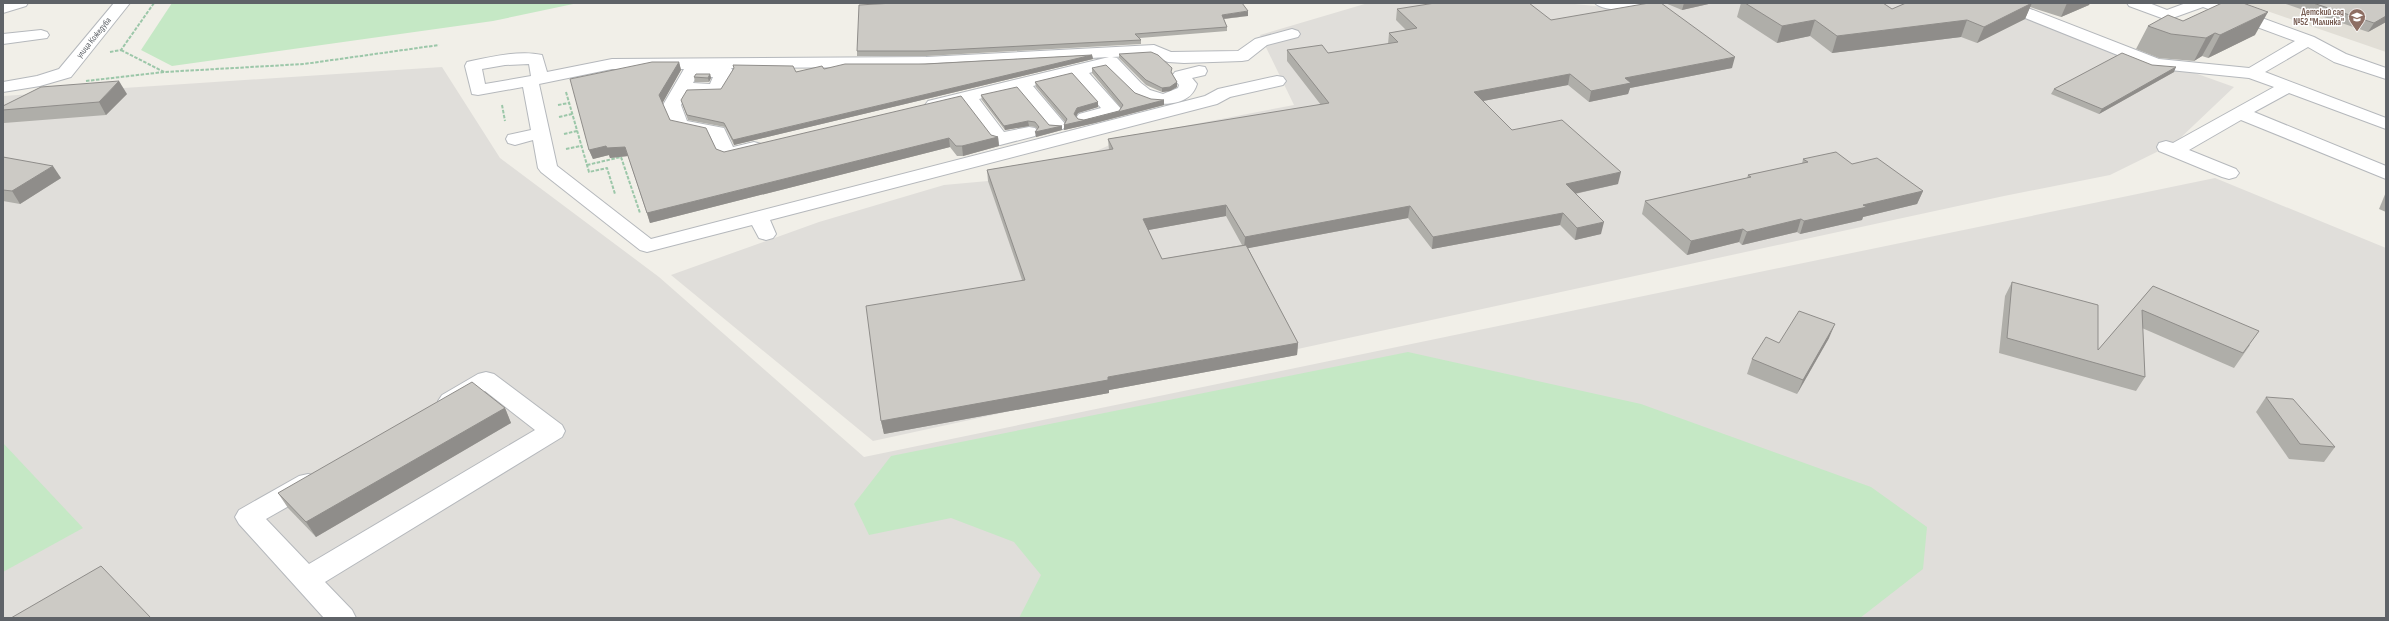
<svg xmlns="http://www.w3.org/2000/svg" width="2389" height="621" viewBox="0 0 2389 621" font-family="'Sofia Sans Condensed',sans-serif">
	<rect width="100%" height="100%" fill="#f1efe8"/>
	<g fill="#e0deda">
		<path d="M1368 3H1564L1638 10 1663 3H1999L2234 87 2175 143 2110 175 2004 196 873 441 671 275 819 222 944 185 988 181 1055 170 1127 137 1294 105 1260 35Z"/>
		<path d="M442 67 500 158 659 277 864 457 2215 178 2386 248V618H3V96Z"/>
	</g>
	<path fill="#e1ded6" d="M2244 3H2386V52L2270 12Z"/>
	<g fill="#c5e8c5">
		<path d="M172 3H578L493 21 172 66 141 50Z"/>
		<path d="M1408 352 1641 404 1871 487 1927 527 1923 569 1860 618H1019L1041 575 1014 542 951 518 869 535 854 504 891 456Z"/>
		<path d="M3 443 83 528 3 572Z"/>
	</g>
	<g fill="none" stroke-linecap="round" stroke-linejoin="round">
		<g stroke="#b5b8bc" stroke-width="2">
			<g id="minor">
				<path d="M3 3H28L26 6 3 13Z"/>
				<path d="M114 3H130L71 77 40 86 3 92V82L37 76 59 69Z"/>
				<path d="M1595 3H1653C1646 13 1602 12 1595 3Z"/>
				<path d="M1993 3H2015L2159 59 2249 68 2295 41 2203 7 2167 20 2129 6 2127 3H2149L2167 10 2186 3H2221L2314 37 2346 54 2386 68V79L2334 62 2308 47 2265 72 2386 118V129L2289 93 2254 112 2386 166V179L2241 120 2189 150 2236 169 2239 173 2236 177 2229 179 2222 177 2159 151 2157 147 2159 143 2166 141 2173 143 2274 87 2249 78 2150 68 1995 6Z"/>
				<path d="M1292 29 1298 31 1300 34 1298 37 1267 45 1248 60 1242 61 1184 63 1168 62 1151 55 1112 57 1117 58 1141 83 1150 90 1163 94 1178 88 1179 85 1172 76 1175 72 1199 66 1205 67 1207 71 1205 75 1192 78 1197 84C1194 94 1188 99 1178 102 1146 110 1127 89 1107 68L1089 73 1122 110 1119 114 1085 123 1079 122 1076 118 1079 114 1101 108 1073 76 1033 86 1066 125 1063 129H1051L1018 90 979 99 1004 132 1029 127 1035 128 1038 132 1035 136 1000 145 993 143 964 103 934 110 928 109 925 105 928 101 1109 57 926 67 731 68 734 72 721 93H687L681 105 687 121 724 128 733 147 754 142 761 144 763 148 761 152 727 160 720 158 710 136 674 129 663 105 684 69H612L539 84 557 166 651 239 1205 96 1218 89 1277 76 1283 77 1286 81 1283 85 1230 97 1217 104 770 220 776 234 773 238 766 240 759 238 752 225 647 252 640 250 541 172 538 168 533 140 515 145 508 143 506 139 508 135 531 130 523 87 478 95 472 94 465 66 467 62C490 57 519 50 542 55L547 72 612 59 926 57 1154 45 1171 52 1238 51 1255 39ZM529 64 531 76 485 84 482 69 505 65ZM696 77H713L710 84 693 83Z"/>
				<path d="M41 30 47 32 49 35 47 38 3 44V34Z"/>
				<path d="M486 372 494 374 562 425 565 431 562 437 325 582 352 610 356 618H324L239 524 235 517 239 510 299 476 308 474 317 476 321 483 317 490 266 519 309 564 535 430 485 391C471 399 458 411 442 407L438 401 442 395 478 374Z"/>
			</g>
		</g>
		<g stroke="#9cc7a9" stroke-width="2" stroke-dasharray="3.5 1.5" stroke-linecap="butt">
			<path d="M121 50 164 72"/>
			<path d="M110 52 121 50 154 3"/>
			<path d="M86 81 164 72 304 64 439 45"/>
			<path d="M566 92 589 172 607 168 615 194"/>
			<path d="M502 105 505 121"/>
			<path d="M558 105 569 103"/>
			<path d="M559 117 572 114"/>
			<path d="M564 134 577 131"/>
			<path d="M566 149 581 146"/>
			<path d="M587 165 621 157 640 213"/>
		</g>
		<use href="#minor" fill="#fff" fill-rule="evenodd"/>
	</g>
	<g fill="#afaea9" fill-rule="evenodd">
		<path d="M1665 3H1713L1682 10Z"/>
		<path d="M1741 3H1883L1892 9 1906 3H2090L2089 5 2061 17 2030 7 2025 19 1977 43 1961 37 1832 53 1810 36 1777 43 1737 17Z"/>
		<path d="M2283 3H2386V22L2368 32Z"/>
		<path d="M1397 9 1551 20 1732 68 1630 88 1628 94 1589 102 1568 85 1483 101 1512 130 1618 184 1575 194 1601 234 1575 240 1560 225 1432 249 1408 218 1248 248 1298 343 1297 355 1109 390V393L884 434 881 421 1022 280 988 181 987 170 1109 150 1108 139 1321 105 1287 61V50L1328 53 1388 44 1389 33 1406 30 1396 20ZM1226 216 1242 245 1162 259 1148 230Z"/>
		<path d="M1248 16 1224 19 1227 27V31L1140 38 1141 40V44L926 56H857V51Z"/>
		<path d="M2183 21 2255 35 2208 58 2202 56 2194 61 2159 58 2136 49 2148 26Z"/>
		<path d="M1119 54 1173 73 1172 74 1177 82V87L1170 91 1162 92 1146 85 1119 58Z"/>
		<path d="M1092 55 1093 59 734 145 725 127 688 120 681 100 721 89 796 72 824 69Z"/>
		<path d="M679 62 681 70 662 103 670 120 716 149 724 152 991 135 998 137 999 146 963 156H957L950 147 650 223 628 156 610 158 609 155 593 159 589 150Z"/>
		<path d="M2152 65 2174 72 2099 114 2051 94 2054 89Z"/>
		<path d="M1092 68 1135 93 1164 105 1095 123 1064 130 1065 122 1036 87 1035 82 1098 107 1078 113 1076 116 1078 119 1084 120 1119 111 1121 108 1092 73Z"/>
		<path d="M710 74 711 78 709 82H695L694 77Z"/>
		<path d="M127 94 106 115 4 123 3 121V106Z"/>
		<path d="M981 95 1049 125 1062 126V130L1036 137 1037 129 1035 127 1029 126 1005 130 982 100Z"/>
		<path d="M3 157 61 178 20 204 3 201Z"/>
		<path d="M1803 159 1852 164 1923 191 1917 204 1863 217 1862 220 1800 234 1797 232 1742 245 1739 242 1687 255 1642 214 1645 201 1747 178 1748 175 1802 164Z"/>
		<path d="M2386 192V212L2379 209Z"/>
		<path d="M2012 282 2098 350 2153 286 2250 345 2234 368 2142 328 2145 377 2136 391 1999 353 2005 296Z"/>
		<path d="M1829 338 1797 394 1747 374 1752 359 1779 343Z"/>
		<path d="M2266 397 2335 447 2324 462 2289 459 2256 412Z"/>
		<path d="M505 408 511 423 316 537 288 508 278 493Z"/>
	</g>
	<g fill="#8f8d8a">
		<path d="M1684 3H1713L1682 10Z"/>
		<path d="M2032 3 2025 19 1977 43 1984 27Z"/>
		<path d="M2067 3H2090L2089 5 2061 17Z"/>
		<path d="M1248 11V16L1222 19V15Z"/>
		<path d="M2268 12 2255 35 2208 58 2220 35Z"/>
		<path d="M2386 16V22L2368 32 2374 23Z"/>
		<path d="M1815 20 1810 36 1777 43 1782 26Z"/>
		<path d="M1967 20 1961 37 1832 53 1837 36Z"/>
		<path d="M2215 33 2202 56 2194 61 2206 38Z"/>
		<path d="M1092 55 1093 59 734 145 733 140Z"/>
		<path d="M1735 57 1732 68 1630 88 1628 94 1589 102 1591 91 1625 78Z"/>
		<path d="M679 62 681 70 662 104 659 95Z"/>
		<path d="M2176 67 2174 72 2099 114 2102 109Z"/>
		<path d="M710 74 711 78 709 82 708 78Z"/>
		<path d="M1570 74 1568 85 1472 103 1474 92Z"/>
		<path d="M119 81 127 94 106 115 99 102Z"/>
		<path d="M1177 82V87L1170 91 1162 92V88Z"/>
		<path d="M1164 100V105L1095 123 1064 130V125Z"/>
		<path d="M1098 102V107L1078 113 1075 119 1074 114 1077 108Z"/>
		<path d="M1028 121 1029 126 1005 130 1004 126Z"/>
		<path d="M1062 126V130L1036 137 1035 132Z"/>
		<path d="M998 137 999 146 963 156 962 146Z"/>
		<path d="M949 138 950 147 650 223 647 213Z"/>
		<path d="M606 146 625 147 628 156 610 158 609 155 593 159 589 150Z"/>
		<path d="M53 166 61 178 20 204 12 191Z"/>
		<path d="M1621 172 1618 184 1564 196 1566 184Z"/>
		<path d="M1923 191 1917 204 1863 217 1862 220 1800 234 1804 221 1863 205Z"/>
		<path d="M1226 205V216L1143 231V219Z"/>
		<path d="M1410 206 1408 218 1244 249 1245 237Z"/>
		<path d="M1563 213 1560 225 1432 249 1433 237Z"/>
		<path d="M1801 219 1797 232 1742 245 1747 232Z"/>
		<path d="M1604 222 1601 234 1575 240 1577 228Z"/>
		<path d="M1743 229 1739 242 1687 255 1691 241Z"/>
		<path d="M1835 324 1829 338 1797 394 1803 380Z"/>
		<path d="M1298 343 1297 355 1109 390V393L884 434 881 421 1108 377Z"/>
		<path d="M505 408 511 423 316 537 306 522Z"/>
	</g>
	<g fill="#cccac5" stroke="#8f8d8a">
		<path d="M894 3H1242L1248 11 1222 15 1227 27 1135 34 1141 40 925 51H857L859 5Z"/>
		<path d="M1435 3H1529L1551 20 1649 3H1661L1735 57 1625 78 1631 83 1591 91 1570 74 1474 92 1512 130 1562 120 1621 172 1566 184 1604 222 1577 228 1563 213 1433 237 1410 206 1245 237 1226 205 1143 219 1162 259 1246 245 1298 343 1108 377V380L881 421 866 306 1025 280 987 170 1113 149 1108 139 1329 103 1287 50 1322 45 1328 53 1398 42 1389 33 1417 28 1397 9Z"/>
		<path d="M1745 3H1883L1892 9 1906 3H2032L1984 27 1967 20 1837 36 1815 20 1782 26Z"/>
		<path d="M2222 3H2243L2268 12 2220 35 2215 33 2206 38 2171 34 2148 26 2168 15 2183 21Z"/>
		<path d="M2313 3H2386V16L2374 23Z"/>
		<path d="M1151 52 1158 55 1172 68 1171 72 1177 82 1170 87 1162 88 1146 80 1119 54Z"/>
		<path d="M2122 53 2152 65 2176 67 2102 109 2054 89Z"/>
		<path d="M1092 55 733 140 724 123 687 115 681 100 687 90 721 89 734 68 733 65 793 66 796 72 822 66 824 69 845 64H925Z"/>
		<path d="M652 62H679L659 95 670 120 706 128 716 149 724 152 961 96 991 135 998 137 962 146H956L949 138 647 213 625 147 607 148 606 146 589 150 570 79Z"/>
		<path d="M1106 65 1135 93 1151 99 1164 100 1095 118 1064 125 1067 119 1035 82 1072 73 1098 102 1077 108 1074 114 1078 119 1084 120 1119 111 1123 105 1092 68Z"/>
		<path d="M696 74H710L708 78 694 77Z"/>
		<path d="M119 81 99 102 3 110V106L41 87Z"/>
		<path d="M1017 87 1049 125 1062 126 1035 132 1039 127 1035 122 1028 121 1004 126 981 95Z"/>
		<path d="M1836 152 1852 164 1877 158 1923 191 1863 205 1867 207 1804 221 1801 219 1747 232 1743 229 1691 241 1645 201 1751 177 1748 175 1808 162 1803 159Z"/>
		<path d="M3 157 53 166 12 191 3 190Z"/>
		<path d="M2012 282 2098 305V350L2153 286 2259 331 2243 353 2142 310 2145 377 2007 338Z"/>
		<path d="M1799 311 1835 324 1803 380 1752 359 1766 337 1779 343Z"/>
		<path d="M472 382 505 408 306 522 278 493Z"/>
		<path d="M2266 397 2293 399 2335 447 2300 444Z"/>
		<path d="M101 566 151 618H11Z"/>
	</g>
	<defs>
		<g id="school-pin" transform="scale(0.9)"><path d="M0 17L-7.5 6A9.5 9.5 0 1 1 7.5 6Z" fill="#8d6e63" stroke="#fff"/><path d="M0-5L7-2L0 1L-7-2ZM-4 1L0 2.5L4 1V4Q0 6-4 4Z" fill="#fff"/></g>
	</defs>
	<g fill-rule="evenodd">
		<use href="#school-pin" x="2357" y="17"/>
	</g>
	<g text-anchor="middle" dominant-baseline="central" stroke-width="3" stroke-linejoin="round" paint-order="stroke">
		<g font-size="9" font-weight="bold" fill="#785e54" stroke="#fff" text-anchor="end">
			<text x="2344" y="12">Детский сад<tspan x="2344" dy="10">№52 "Малинка"</tspan></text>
		</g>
		<g font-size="9" fill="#5f6368" stroke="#fff">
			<text transform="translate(94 38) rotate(-51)">улица Кожедуба</text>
		</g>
	</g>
	<rect width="2389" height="621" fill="none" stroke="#5f6368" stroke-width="8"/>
</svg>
